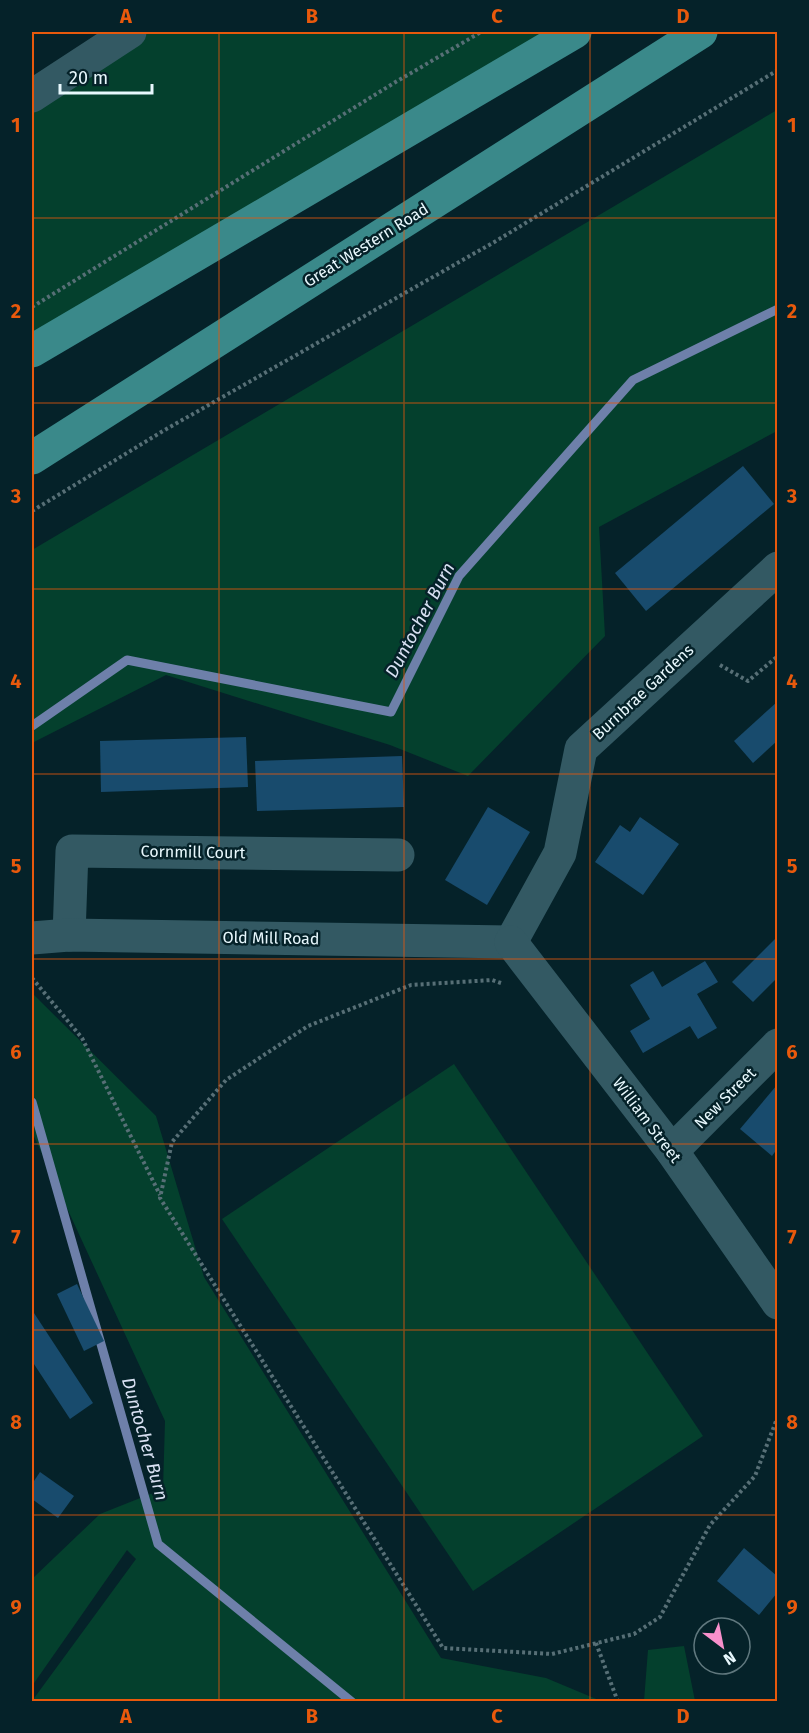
<svg xmlns="http://www.w3.org/2000/svg" width="809" height="1733" viewBox="0 0 809 1733" font-family="'Fira Sans',sans-serif">
	<rect width="100%" height="100%" fill="#052229"/>
	<g fill="#04402d">
		<path d="M130 32H575L32 351V96Z"/>
		<path d="M777 110V431L599 527 605 636 468 776 390 745 166 675 32 743V550Z"/>
		<path d="M32 993 156 1116 204 1277 441 1658 546 1678 601 1701H32L136 1559 127 1550 32 1686V1579L100 1514 163 1489 165 1421 32 1132Z"/>
		<path d="M454 1064 703 1436 473 1591 222 1219Z"/>
		<path d="M684 1646 695 1701H644L648 1650Z"/>
	</g>
	<g fill="none" stroke-linecap="round" stroke-linejoin="round">
		<g stroke="#6e80aa" stroke-width="9">
			<path d="M32 726 127 660 391 712 459 576 633 380 778 309"/>
			<path d="M32 1102 158 1544 352 1702"/>
		</g>
	</g>
	<g fill="#184b6d">
		<path d="M743 466 774 504 646 611 615 573Z"/>
		<path d="M777 702V741L753 763 734 741Z"/>
		<path d="M246 737 248 787 101 792 100 741Z"/>
		<path d="M402 756 404 807 257 811 255 761Z"/>
		<path d="M488 807 530 832 487 905 445 880Z"/>
		<path d="M640 817 679 844 643 895 595 862 620 825 630 832Z"/>
		<path d="M777 937V978L753 1002 732 982Z"/>
		<path d="M705 961 718 982 697 994 717 1028 698 1039 690 1026 643 1053 630 1031 650 1019 630 985 653 971 662 987Z"/>
		<path d="M777 1085V1149L772 1156 740 1129Z"/>
		<path d="M77 1284 104 1341 84 1351 57 1294Z"/>
		<path d="M32 1310 93 1403 70 1419 32 1361Z"/>
		<path d="M40 1472 74 1496 58 1518 32 1499V1484Z"/>
		<path d="M744 1548 777 1576V1593L759 1615 717 1581Z"/>
	</g>
	<g fill="none" stroke-linecap="round" stroke-linejoin="round">
		<g stroke="#576f76" stroke-width="4" stroke-dasharray="3 3" stroke-linecap="butt">
			<path d="M32 307 394 83 481 32"/>
			<path d="M32 511 163 431 496 241 778 70"/>
			<path d="M720 665 748 681 778 656"/>
			<path d="M32 978 82 1038 160 1195"/>
			<path d="M501 983 492 980 411 985 308 1026 226 1080 172 1142 160 1198 443 1648 552 1654 634 1634 660 1617 710 1525 755 1476 778 1416"/>
			<path d="M596 1643 618 1702"/>
		</g>
		<g stroke="#335963" stroke-width="33">
			<path d="M32 96 130 32"/>
			<path d="M69 935 72 851 398 855"/>
			<path d="M32 938 69 935 511 942"/>
			<path d="M511 942 560 853 581 749 778 568"/>
			<path d="M511 942 672 1151 778 1303"/>
			<path d="M672 1151 778 1045"/>
		</g>
		<g stroke="#3a898a" stroke-width="33">
			<path d="M32 351 575 32"/>
			<path d="M32 458 701 32"/>
		</g>
	</g>
	<path fill="none" stroke="#e8590c" stroke-width="1.5" stroke-opacity="0.55" d="M219 32V1702M404 32V1702M590 32V1702M32 218H778M32 403H778M32 589H778M32 774H778M32 959H778M32 1144H778M32 1330H778M32 1515H778"/>
	<g text-anchor="middle" dominant-baseline="central" stroke-width="5" stroke-linejoin="round" paint-order="stroke">
		<g font-size="16" fill="#e8f8fd" stroke="#052229">
			<text transform="translate(366 245) rotate(-32)">Great Western Road</text>
			<text transform="translate(643 692) rotate(-43)">Burnbrae Gardens</text>
			<text transform="translate(193 852) rotate(1)">Cornmill Court</text>
			<text transform="translate(271 938) rotate(1)">Old Mill Road</text>
			<text transform="translate(725 1098) rotate(-45)">New Street</text>
			<text transform="translate(647 1120) rotate(53)">William Street</text>
		</g>
		<g font-size="18" font-style="italic" fill="#d9e1f3" stroke="#052229">
			<text transform="translate(420 620) rotate(-62)">Duntocher Burn</text>
			<text transform="translate(145 1439) rotate(74)">Duntocher Burn</text>
		</g>
	</g>
	<rect width="809" height="1733" fill="none" stroke="#052229" stroke-width="66"/>
	<g transform="translate(722 1646) rotate(148)"><circle r="28" fill="#052229" stroke="#60787e" stroke-width="1.5"/>
	<path d="M0-4.5L10 22L0 15L-10 22Z" fill="#f890cb"/>
	<text y="-9" font-size="16" font-weight="bold" text-anchor="middle" fill="#e8f8fd">N</text>
	</g>
	<path d="M60 84v9h92v-9" fill="none" stroke="#e8f8fd" stroke-width="3"/>
	<text x="69" y="84" font-size="18" fill="#e8f8fd" stroke="#052229" stroke-width="4.5" paint-order="stroke">20 m</text>
	<rect x="33" y="33" width="743" height="1667" fill="none" stroke="#e8590c" stroke-width="2"/>
	<g font-size="20" text-anchor="middle" font-weight="bold" fill="#e8590c">
		<text x="126" y="23">A</text>
		<text x="312" y="23">B</text>
		<text x="497" y="23">C</text>
		<text x="683" y="23">D</text>
		<text x="16" y="132">1</text>
		<text x="792" y="132">1</text>
		<text x="16" y="318">2</text>
		<text x="792" y="318">2</text>
		<text x="16" y="503">3</text>
		<text x="792" y="503">3</text>
		<text x="16" y="688">4</text>
		<text x="792" y="688">4</text>
		<text x="16" y="873">5</text>
		<text x="792" y="873">5</text>
		<text x="16" y="1059">6</text>
		<text x="792" y="1059">6</text>
		<text x="16" y="1244">7</text>
		<text x="792" y="1244">7</text>
		<text x="16" y="1429">8</text>
		<text x="792" y="1429">8</text>
		<text x="16" y="1614">9</text>
		<text x="792" y="1614">9</text>
		<text x="126" y="1723">A</text>
		<text x="312" y="1723">B</text>
		<text x="497" y="1723">C</text>
		<text x="683" y="1723">D</text>
	</g>
</svg>
